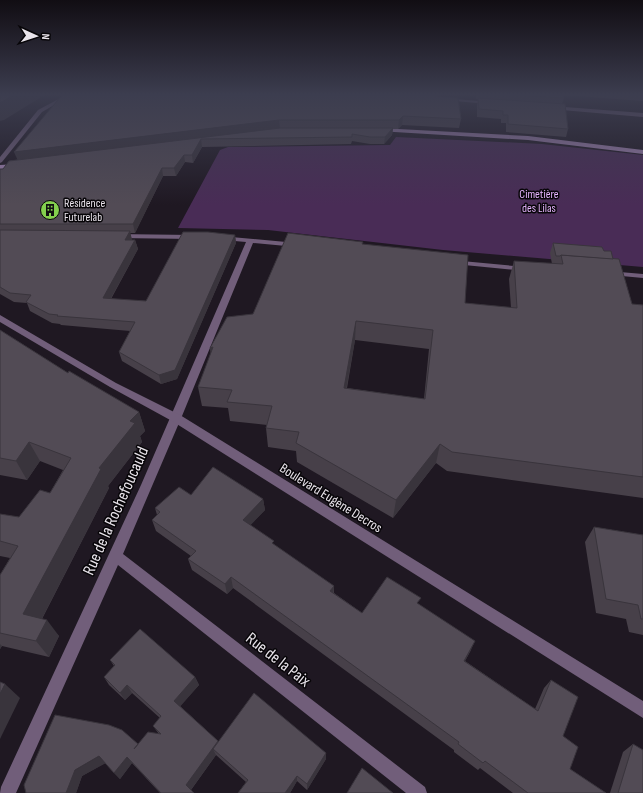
<svg xmlns="http://www.w3.org/2000/svg" width="643" height="793" viewBox="0 0 643 793" font-family="'Sofia Sans Condensed',sans-serif">
	<rect width="100%" height="100%" fill="#1f1822"/>
	<path fill="#492c56" d="M396 137 542 144 643 155V267L443 250 268 230 178 228 220 150 228 147 390 145Z"/>
	<g fill="none" stroke-linecap="round" stroke-linejoin="round">
		<g fill="#715e7a" fill-rule="evenodd">
			<path d="M68 94H73L42 112 2 162 0 163V157L38 110Z"/>
			<path d="M114 234 193 235 197 237 193 239 117 238H114Z"/>
			<path d="M220 236 297 243 301 245 297 247 253 243 182 416 123 554 425 787 427 793H406L118 565 16 793H0L1 787 141 485 246 242 223 240H220Z"/>
			<path d="M451 260 525 267 529 269 525 271 454 264H451Z"/>
			<path d="M608 271 643 274V278L611 275H608Z"/>
		</g>
		<g fill="#715e7a" fill-rule="evenodd">
			<path d="M444 98 490 102 492 103 490 104 442 100Z"/>
			<path d="M552 106 643 113V117L550 109 549 108Z"/>
			<path d="M0 315 116 383 180 415 643 701V718L172 421 110 387 0 322Z"/>
		</g>
		<g fill="#a384b2" fill-rule="evenodd">
			<path d="M380 128 528 136 643 150V154L528 140 378 131 377 130Z"/>
			<path d="M0 165 18 164 21 166 18 168 0 169Z"/>
		</g>
	</g>
	<g fill="#474049" fill-rule="evenodd">
		<path d="M476 94H643V101L563 95 564 98 562 104 568 129 566 137 506 132V123H501V119L477 117V105L478 99H476Z"/>
		<path d="M426 95 461 119 459 128 402 125 398 129H393L392 135 384 144H370L352 141 351 144 202 147 193 163 185 162 176 176H163L135 233H130L132 240H135L138 249 111 299 146 301 235 235 236 243 177 379 161 384 122 361 119 352 130 331 61 325 60 324 52 323 30 311 27 303 14 302 0 294V169H3L9 161Z"/>
		<path d="M553 243 604 251 613 259 632 304 643 305V498L447 471 436 463 393 518 297 462 296 451 268 447 266 428 267 425 230 421 228 408 202 406 198 387 211 354 210 348 253 314 363 244 465 303 511 308 509 279 514 261 552 264 550 253ZM355 340 429 349 424 399 347 388Z"/>
		<path d="M0 330 68 373 139 412 145 431 140 436 142 442 108 486 109 488 42 619 59 636 49 657 2 646 0 649V575L10 558 0 556V514L19 517 50 493 63 470 40 461 27 480 0 475Z"/>
		<path d="M191 495 263 499 265 510 250 525 274 545 334 586V593L362 613 419 604 471 650 465 661 535 709 544 688 551 680 570 769 606 793H513L480 768 478 770 454 752V750L233 588 227 594 192 570 188 559 191 556 156 531 152 520 157 515 155 508Z"/>
		<path d="M594 527 643 535V635L629 632 626 619 596 613 585 542Z"/>
		<path d="M110 660 195 677 199 685 180 706 218 741 326 753V759L307 790 297 781 290 793H238L246 782 216 755 191 790 194 793H160L132 763 120 779 105 763 82 776 76 793H26L138 744 159 734 153 726 160 718 132 693 125 700 109 685 104 677 114 666Z"/>
		<path d="M633 744 643 793H610L623 752Z"/>
	</g>
	<g fill="#39343c">
		<path d="M15 94H46L4 120 0 121V103Z"/>
		<path d="M403 116 402 125 398 129 399 120Z"/>
		<path d="M279 120 280 129 18 161 14 152Z"/>
		<path d="M393 128 392 135 384 144 385 137Z"/>
		<path d="M201 139 202 147 193 163 192 155Z"/>
		<path d="M184 155 185 162 176 176 174 168Z"/>
		<path d="M162 168 163 176 135 233 133 224Z"/>
		<path d="M130 231 132 240 128 248 125 240Z"/>
		<path d="M235 235 236 243 177 379 161 384 159 375Z"/>
		<path d="M135 240 138 249 106 307 103 298Z"/>
		<path d="M356 321 355 340 343 407 344 388Z"/>
		<path d="M213 347V367L210 348Z"/>
		<path d="M139 412 145 431 140 436 142 442 108 486 109 488 36 630 23 614 99 468 130 421Z"/>
		<path d="M29 442 40 461 27 480 16 461Z"/>
		<path d="M440 444 436 463 393 518 396 500Z"/>
		<path d="M263 499 265 510 245 531 243 520Z"/>
		<path d="M231 577 233 588 227 594 225 584Z"/>
		<path d="M334 586 333 597 330 591Z"/>
		<path d="M47 620 59 636 49 657 36 641Z"/>
		<path d="M475 641 471 650 460 670 464 661Z"/>
		<path d="M0 644 2 646 0 649Z"/>
		<path d="M195 677 199 685 178 709 174 701Z"/>
		<path d="M5 684 20 698 0 739V694Z"/>
		<path d="M127 685 132 693 125 700 120 693Z"/>
		<path d="M218 741 213 749 216 755 190 791 186 785Z"/>
		<path d="M326 753V759L307 790V784Z"/>
		<path d="M99 756 106 763 82 776 76 793H66L75 770Z"/>
		<path d="M127 757 132 763 120 779 114 773Z"/>
		<path d="M297 776V781L290 793H285Z"/>
	</g>
	<g fill="#524b55" stroke="#39343c" fill-rule="evenodd">
		<path d="M0 94H15L0 103Z"/>
		<path d="M63 94H426V95L458 98 461 119 403 116 399 120H279L14 152Z"/>
		<path d="M498 94H563L564 98Z"/>
		<path d="M478 98 565 104 568 129 508 124V115H503V111L479 109Z"/>
		<path d="M280 128H393L385 137H370L352 134V137L201 139 192 155H184L174 168H162L133 224H0V169H3L9 161Z"/>
		<path d="M0 230 130 231 125 240H135L103 298 146 301 183 232H208L235 235 175 370 159 375 119 352 135 322 57 316 58 315 49 314 26 302 31 295 10 293 0 287Z"/>
		<path d="M288 233 363 242 362 244 468 255 465 303 517 308 514 261 563 264 561 255 619 259 632 304 643 305V477L452 452 440 444 396 500 296 443 299 432 266 428 272 406 227 402 232 390 198 387 213 347 210 348 227 317 253 314ZM356 321 433 330 425 399 344 388Z"/>
		<path d="M553 243 602 247 604 251H611L613 259 561 255 560 256H556Z"/>
		<path d="M0 330 68 373 69 371 139 412 130 421 135 423 99 468 101 469 23 614 47 620 36 641 0 633V575L18 546 0 541V514L19 517 40 490 50 493 71 458 29 442 16 461 0 458Z"/>
		<path d="M213 467 263 499 243 520 274 541 272 543 334 586 330 591 362 613 387 577 421 598 417 603 475 641 464 661 538 711 551 680 578 697 563 736 578 747 570 769 606 793H528L485 761 483 763 458 744 459 742 231 577 225 584 188 559 196 551 152 520 160 512 155 508 179 487 191 495Z"/>
		<path d="M594 527 643 535V619H641L638 605 606 599Z"/>
		<path d="M140 629 195 677 174 701 218 741 186 785 194 793H161L127 757 114 773 99 756 75 770 66 793H26L24 785 55 715 109 725 122 730 138 744 134 749 148 732 161 734 153 726 161 716 127 685 120 693 104 677 115 665 110 660Z"/>
		<path d="M0 682 5 684 0 694Z"/>
		<path d="M254 693 326 753 307 784 297 776 285 793H238L248 780 213 749Z"/>
		<path d="M633 744 643 750V793H618Z"/>
		<path d="M362 768 393 793H347Z"/>
	</g>
	<linearGradient id="sky" x2="0" y2="1"><stop stop-color="#110d13"/><stop offset="0.46" stop-color="#3c3d4f"/><stop offset="1" stop-color="#3c3d4f" stop-opacity="0"/></linearGradient>
	<rect width="643" height="205" fill="url(#sky)"/>
	<defs>
		<g id="building-disc" transform="scale(1)"><circle r="9.5" fill="#84d04e" stroke="#070508"/><path d="M-4-6H4V6H1V3H-1V6H-4ZM-2.5-4.3h1.7v1.8h-1.7ZM.8-4.3h1.7v1.8H.8ZM-2.5-1h1.7V.8h-1.7ZM.8-1h1.7V.8H.8Z" fill="#111"/></g>
	</defs>
	<g fill-rule="evenodd">
		<use href="#building-disc" x="50" y="210"/>
	</g>
	<g text-anchor="middle" dominant-baseline="central" stroke-width="3" stroke-linejoin="round" paint-order="stroke">
		<g font-size="12" fill="#e5b4fd" stroke="#070508">
			<text x="539" y="194">Cimetière<tspan x="539" dy="14">des Lilas</tspan></text>
		</g>
		<g font-size="12" fill="#e9e4eb" stroke="#070508" text-anchor="start">
			<text x="64" y="203">Résidence<tspan x="64" dy="14">Futurelab</tspan></text>
		</g>
		<g font-size="14" fill="#e9e4eb" stroke="#070508">
			<text transform="translate(331 498) rotate(32)">Boulevard Eugène Decros</text>
		</g>
		<g font-size="17" fill="#e9e4eb" stroke="#070508">
			<text transform="translate(116 511) rotate(-66)">Rue de la Rochefoucauld</text>
			<text transform="translate(278 660) rotate(38)">Rue de la Paix</text>
		</g>
	</g>
	<g transform="translate(36 36) rotate(93)" stroke="#070508" stroke-width="3" paint-order="stroke">
	<path d="M0-3L7 15L0 10L-7 15Z" fill="#e9e4eb"/>
	<text y="-6" font-size="11" font-weight="bold" text-anchor="middle" fill="#e9e4eb">N</text>
	</g>
</svg>
